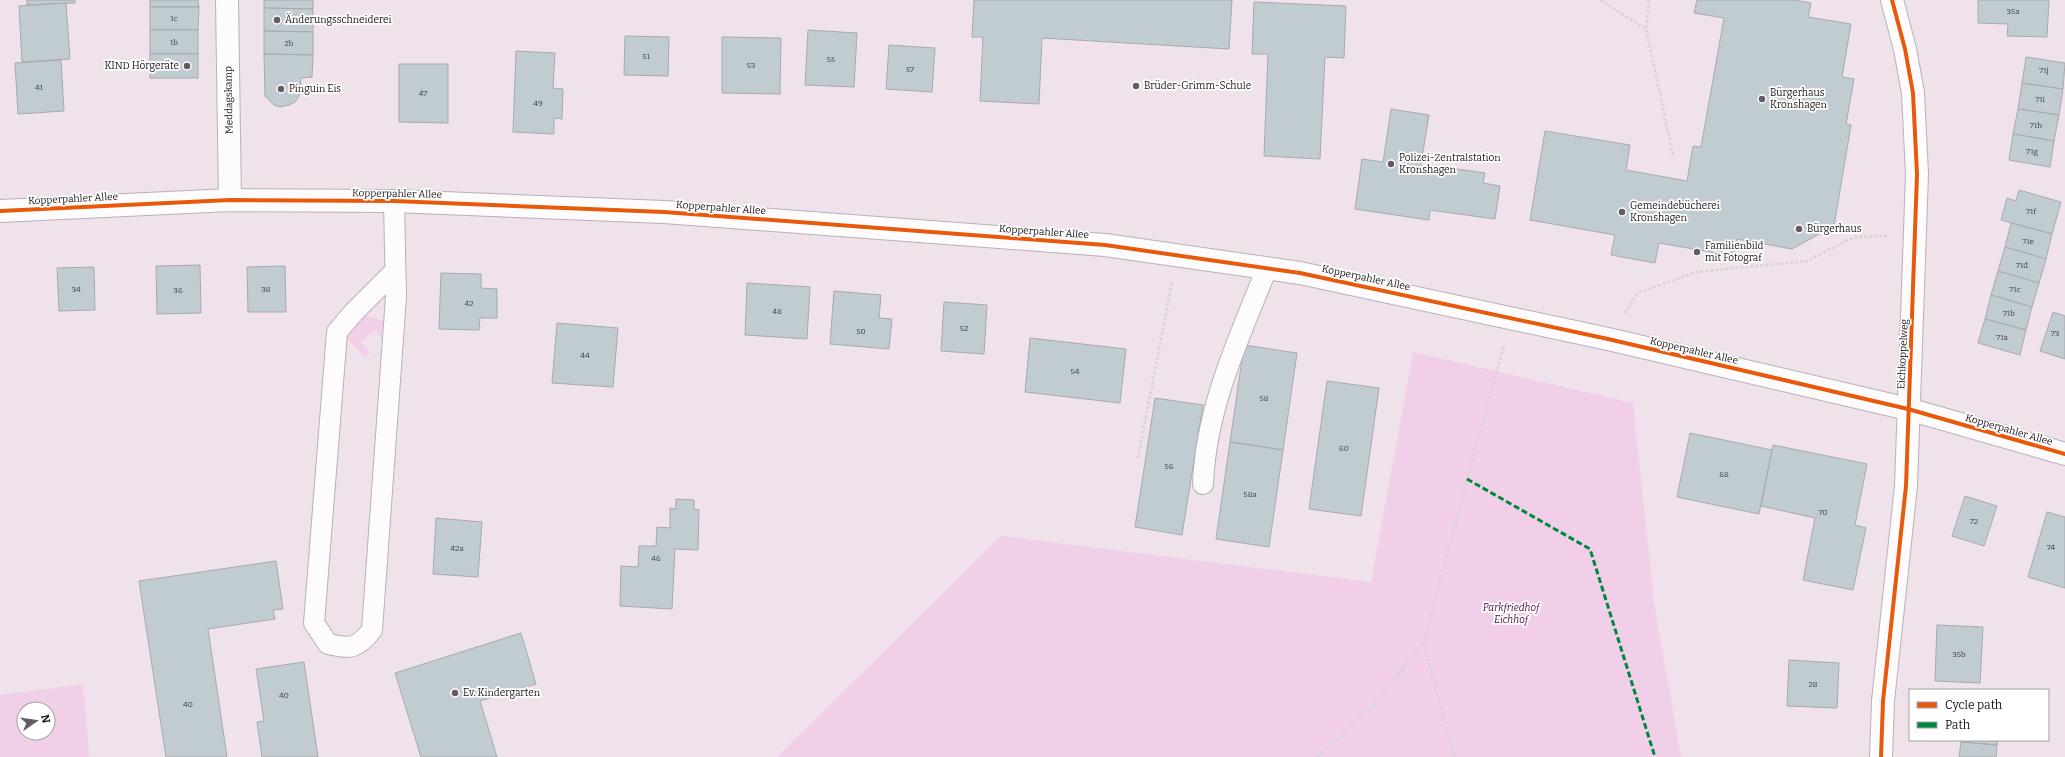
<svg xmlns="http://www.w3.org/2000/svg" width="2065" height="757" viewBox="0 0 2065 757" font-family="Bitter,serif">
	<rect width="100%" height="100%" fill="#efe2eb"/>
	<g fill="#f2cfe8" fill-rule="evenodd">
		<path d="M364 316C385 318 390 325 388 345L375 330 361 342 370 353 365 357 345 336Z"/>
		<path d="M1413 352 1633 403 1654 603 1681 757H777L1001 536 1371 582Z"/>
		<path d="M83 684 89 757H0V695ZM24 709H48V733H24Z"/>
	</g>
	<g fill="#c1cbd2" stroke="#a9a9ae">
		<path d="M27 0H75V3L27 5Z"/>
		<path d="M150 0H198L199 7H150Z"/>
		<path d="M264 0H313V9L264 8Z"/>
		<path d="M974 0H1232L1229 49 1042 38 1039 104 980 101 983 37H972Z"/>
		<path d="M1697 0H1794L1811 3 1808 17 1851 24 1842 77 1854 79 1846 124 1851 125 1834 226 1792 249 1737 239 1734 256 1659 243 1655 263 1611 255 1615 235 1530 220 1545 131 1630 145 1626 170 1687 181 1693 146 1701 147 1724 18 1694 13Z"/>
		<path d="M1978 0H2049L2047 37 2007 36 2008 24 1978 23Z"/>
		<path d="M1254 2 1346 6 1344 58 1325 57 1320 159 1264 156 1268 54H1252Z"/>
		<path d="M66 3 70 59 22 62 19 6Z"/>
		<path d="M150 7H199L198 30H150Z"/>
		<path d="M264 8 313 9V32L264 31Z"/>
		<rect x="150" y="30" width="48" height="24"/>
		<path d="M808 30 857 33 854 87 805 85Z"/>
		<path d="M264 31 313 32V55L264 54Z"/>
		<path d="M625 36 669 37 668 76 624 75Z"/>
		<path d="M722 37 781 38 780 94 722 93Z"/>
		<path d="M889 45 935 48 932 92 886 89Z"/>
		<path d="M516 51 555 53 553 88 563 89 562 119 554 118V134L513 132Z"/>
		<rect x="150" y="54" width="48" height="24"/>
		<path d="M264 54 313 55 312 77 301 78 300 94 295 102 289 105 280 107 274 105 265 96Z"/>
		<path d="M2026 57 2065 63 2063 89 2022 83Z"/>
		<path d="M61 60 64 111 18 114 15 63Z"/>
		<path d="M399 64H448V123L399 122Z"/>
		<path d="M2022 83 2063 89 2059 115 2018 109Z"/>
		<path d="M1391 109 1429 115 1420 170 1442 173 1443 167 1485 173 1483 183 1500 186 1495 219 1430 210 1429 220 1355 209 1362 159 1383 162Z"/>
		<path d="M2018 109 2059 115 2054 141 2013 134Z"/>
		<path d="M2013 134 2054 141 2050 167 2009 160Z"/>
		<path d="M2019 190 2061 202 2052 234 2001 220 2007 198 2016 201Z"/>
		<path d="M2011 223 2052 234 2046 259 2005 247Z"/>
		<path d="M2005 247 2046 259 2039 283 1998 271Z"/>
		<path d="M200 265 201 313 157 314 156 266Z"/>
		<path d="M285 266 286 312H248L247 267Z"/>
		<path d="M94 267 95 310 59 311 57 268Z"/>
		<path d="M1998 271 2039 283 2032 307 1991 295Z"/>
		<path d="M441 273 481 274V288L497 289V318H480L479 330 439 329Z"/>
		<path d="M747 283 810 287 807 339 745 335Z"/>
		<path d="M834 291 881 295 879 318 892 319 889 349 830 344Z"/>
		<path d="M1991 295 2032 307 2026 330 1985 319Z"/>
		<path d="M944 302 987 305 984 354 941 351Z"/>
		<path d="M2053 312 2065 316V359L2040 351Z"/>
		<path d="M1985 319 2026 330 2020 355 1978 343Z"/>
		<path d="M557 323 618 328 613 387 552 383Z"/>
		<path d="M1030 338 1126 349 1120 403 1025 392Z"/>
		<path d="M1244 345 1297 353 1283 450 1230 442Z"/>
		<path d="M1327 381 1379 388 1361 516 1309 509Z"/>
		<path d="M1155 398 1203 405 1182 535 1135 527Z"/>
		<path d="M1690 433 1772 450 1759 514 1677 497Z"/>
		<path d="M1230 442 1283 450 1269 547 1216 539Z"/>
		<path d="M1773 445 1867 464 1855 525 1866 528 1853 590 1803 580 1815 518 1761 506Z"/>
		<path d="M1965 496 1997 506 1984 546 1952 536Z"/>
		<path d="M676 499 694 500V509L699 510 698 550 675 549 672 609 620 606 621 566 638 567 639 546H656L657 527 670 528V508L676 509Z"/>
		<path d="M2047 512 2065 517V588L2028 577Z"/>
		<path d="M436 518 482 522 478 577 433 574Z"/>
		<path d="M276 561 283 609 273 610 275 619 208 629 227 757H166L139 581Z"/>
		<path d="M1937 625 1983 627 1980 683 1935 681Z"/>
		<path d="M521 633 536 684 480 701 497 757H421L395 673Z"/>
		<path d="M1789 660 1839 663 1837 708 1787 706Z"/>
		<path d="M304 662 318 757H262L257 722 264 721 256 669Z"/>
		<path d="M1961 740H1998L1997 745 1961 742Z"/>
		<path d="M1961 742 1997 745 1996 757H1959Z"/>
	</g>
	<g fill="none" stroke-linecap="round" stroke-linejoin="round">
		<g stroke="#bab0b6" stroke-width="22">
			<g id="service">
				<path d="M394 201 396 297 372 630C357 649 351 649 328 644L314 623 337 332 353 313 395 271"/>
				<path d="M1203 484C1206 407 1239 338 1267 268"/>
			</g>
		</g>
		<g stroke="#bab0b6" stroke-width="24">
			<g id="minor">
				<path d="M227 0 230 200"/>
				<path d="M1881 757 1883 701 1906 486 1917 174 1913 93 1905 49 1892 0"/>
			</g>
		</g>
		<g stroke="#bab0b6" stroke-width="24">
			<path id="tertiary" d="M0 211 230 200 394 201 664 212 1105 245 1300 273 1608 339 1908 409 2065 454"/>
		</g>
		<g stroke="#d7d4d6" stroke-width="2.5" stroke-dasharray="3 2" stroke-linecap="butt">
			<path d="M1600 0 1646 29"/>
			<path d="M1649 0 1646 29 1673 155"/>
			<path d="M1625 313 1638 293 1696 272 1807 261 1854 237 1887 236"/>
			<path d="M1138 458 1172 282"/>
			<path d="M1424 644 1454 757"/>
			<path d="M1317 757 1373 705 1424 643 1467 479 1504 345"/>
		</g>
		<use href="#service" stroke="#fdfbfc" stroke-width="20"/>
		<use href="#minor" stroke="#fdfbfc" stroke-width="22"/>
		<use href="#tertiary" stroke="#fdfbfc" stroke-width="22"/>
		<path stroke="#00873e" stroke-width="3" stroke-dasharray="6 3" stroke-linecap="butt" d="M1467 479 1590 549 1655 757"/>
		<g stroke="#fff" stroke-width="6">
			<g id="cycleway">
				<path d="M0 211 230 200 394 201 664 212 1105 245 1300 273 1608 339 1908 409 2065 454"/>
				<path d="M1881 757 1883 701 1906 486 1917 174 1913 93 1905 49 1892 0"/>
			</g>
		</g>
		<use href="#cycleway" stroke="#e8590c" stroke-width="4"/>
	</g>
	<g fill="#655b62" stroke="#fff" stroke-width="1.5">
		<circle cx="277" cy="20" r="4"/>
		<circle cx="187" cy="66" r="4"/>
		<circle cx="1136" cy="86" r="4"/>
		<circle cx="281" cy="89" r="4"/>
		<circle cx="1762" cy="99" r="4"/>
		<circle cx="1391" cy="164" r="4"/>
		<circle cx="1622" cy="212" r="4"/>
		<circle cx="1799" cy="229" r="4"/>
		<circle cx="1697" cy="252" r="4"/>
		<circle cx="455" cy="693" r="4"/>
	</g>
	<g text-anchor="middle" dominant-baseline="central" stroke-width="3.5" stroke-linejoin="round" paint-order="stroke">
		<g font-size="8" fill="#444146">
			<text x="2013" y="11">35a</text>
			<text x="174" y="18">1c</text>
			<text x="174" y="42">1b</text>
			<text x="289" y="43">2b</text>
			<text x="646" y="56">51</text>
			<text x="831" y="59">55</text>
			<text x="751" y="65">53</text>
			<text x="910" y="69">57</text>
			<text x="2044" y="70">71j</text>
			<text x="39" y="87">41</text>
			<text x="423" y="93">47</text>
			<text x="2040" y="99">71i</text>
			<text x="538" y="103">49</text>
			<text x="2036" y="125">71h</text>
			<text x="2032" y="151">71g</text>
			<text x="2031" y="211">71f</text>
			<text x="2028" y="241">71e</text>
			<text x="2022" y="265">71d</text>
			<text x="76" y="289">34</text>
			<text x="266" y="289">38</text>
			<text x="2015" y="289">71c</text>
			<text x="178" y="290">36</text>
			<text x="469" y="303">42</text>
			<text x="777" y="311">48</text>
			<text x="2009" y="313">71b</text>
			<text x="964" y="328">52</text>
			<text x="861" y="331">50</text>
			<text x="2055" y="333">73</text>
			<text x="2002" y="337">71a</text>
			<text x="585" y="355">44</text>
			<text x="1075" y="371">54</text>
			<text x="1264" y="398">58</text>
			<text x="1344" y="448">60</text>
			<text x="1169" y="466">56</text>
			<text x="1724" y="474">68</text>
			<text x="1250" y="494">58a</text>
			<text x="1823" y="512">70</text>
			<text x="1974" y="521">72</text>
			<text x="2051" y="547">74</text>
			<text x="457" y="548">42a</text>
			<text x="656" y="558">46</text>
			<text x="1959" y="654">35b</text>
			<text x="1813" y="684">28</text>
			<text x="284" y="695">40</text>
			<text x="188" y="704">40</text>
		</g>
		<g font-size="10" fill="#1a1318" stroke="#fff" text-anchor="start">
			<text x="285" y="20">Änderungsschneiderei</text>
			<text x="179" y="66" text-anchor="end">KIND Hörgeräte</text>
			<text x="1144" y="86">Brüder-Grimm-Schule</text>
			<text x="289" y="89">Pinguin Eis</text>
			<text x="1770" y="93">Bürgerhaus<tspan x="1770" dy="12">Kronshagen</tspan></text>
			<text x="1399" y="158">Polizei-Zentralstation<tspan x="1399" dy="12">Kronshagen</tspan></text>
			<text x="1630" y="206">Gemeindebücherei<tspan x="1630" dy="12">Kronshagen</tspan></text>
			<text x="1807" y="229">Bürgerhaus</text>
			<text x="1705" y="246">Familienbild<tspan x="1705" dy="12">mit Fotograf</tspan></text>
			<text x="463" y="693">Ev. Kindergarten</text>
		</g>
		<g font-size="10" fill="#1a1318" stroke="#fff">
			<text transform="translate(229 100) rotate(-91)">Meddagskamp</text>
			<text transform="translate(397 194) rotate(1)">Kopperpahler Allee</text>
			<text transform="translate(73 199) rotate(-3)">Kopperpahler Allee</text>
			<text transform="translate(721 208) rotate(4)">Kopperpahler Allee</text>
			<text transform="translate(1044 232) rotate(4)">Kopperpahler Allee</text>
			<text transform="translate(1366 278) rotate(12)">Kopperpahler Allee</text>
			<text transform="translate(1694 351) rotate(13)">Kopperpahler Allee</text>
			<text transform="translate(1903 354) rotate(-87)">Eichkoppelweg</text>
			<text transform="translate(2009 430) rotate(16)">Kopperpahler Allee</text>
		</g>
		<g font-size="10" font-style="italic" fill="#4e0c42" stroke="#fff">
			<text x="1511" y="608">Parkfriedhof<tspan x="1511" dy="12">Eichhof</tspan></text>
		</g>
	</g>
	<rect x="1909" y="689" width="140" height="52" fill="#ffffff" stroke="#a3a1a3"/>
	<rect x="1917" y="702" width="20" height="6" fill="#e8590c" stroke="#a3a1a3"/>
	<text x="1945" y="709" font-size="12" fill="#1a1318">Cycle path</text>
	<rect x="1917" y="722" width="20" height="6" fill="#00873e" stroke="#a3a1a3"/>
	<text x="1945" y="729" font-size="12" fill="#1a1318">Path</text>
	<g transform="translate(36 721) rotate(77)"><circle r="19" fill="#ffffff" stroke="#a3a1a3"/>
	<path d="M0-3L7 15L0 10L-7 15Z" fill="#655b62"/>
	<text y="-6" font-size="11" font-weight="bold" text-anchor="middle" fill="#1a1318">N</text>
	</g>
</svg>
